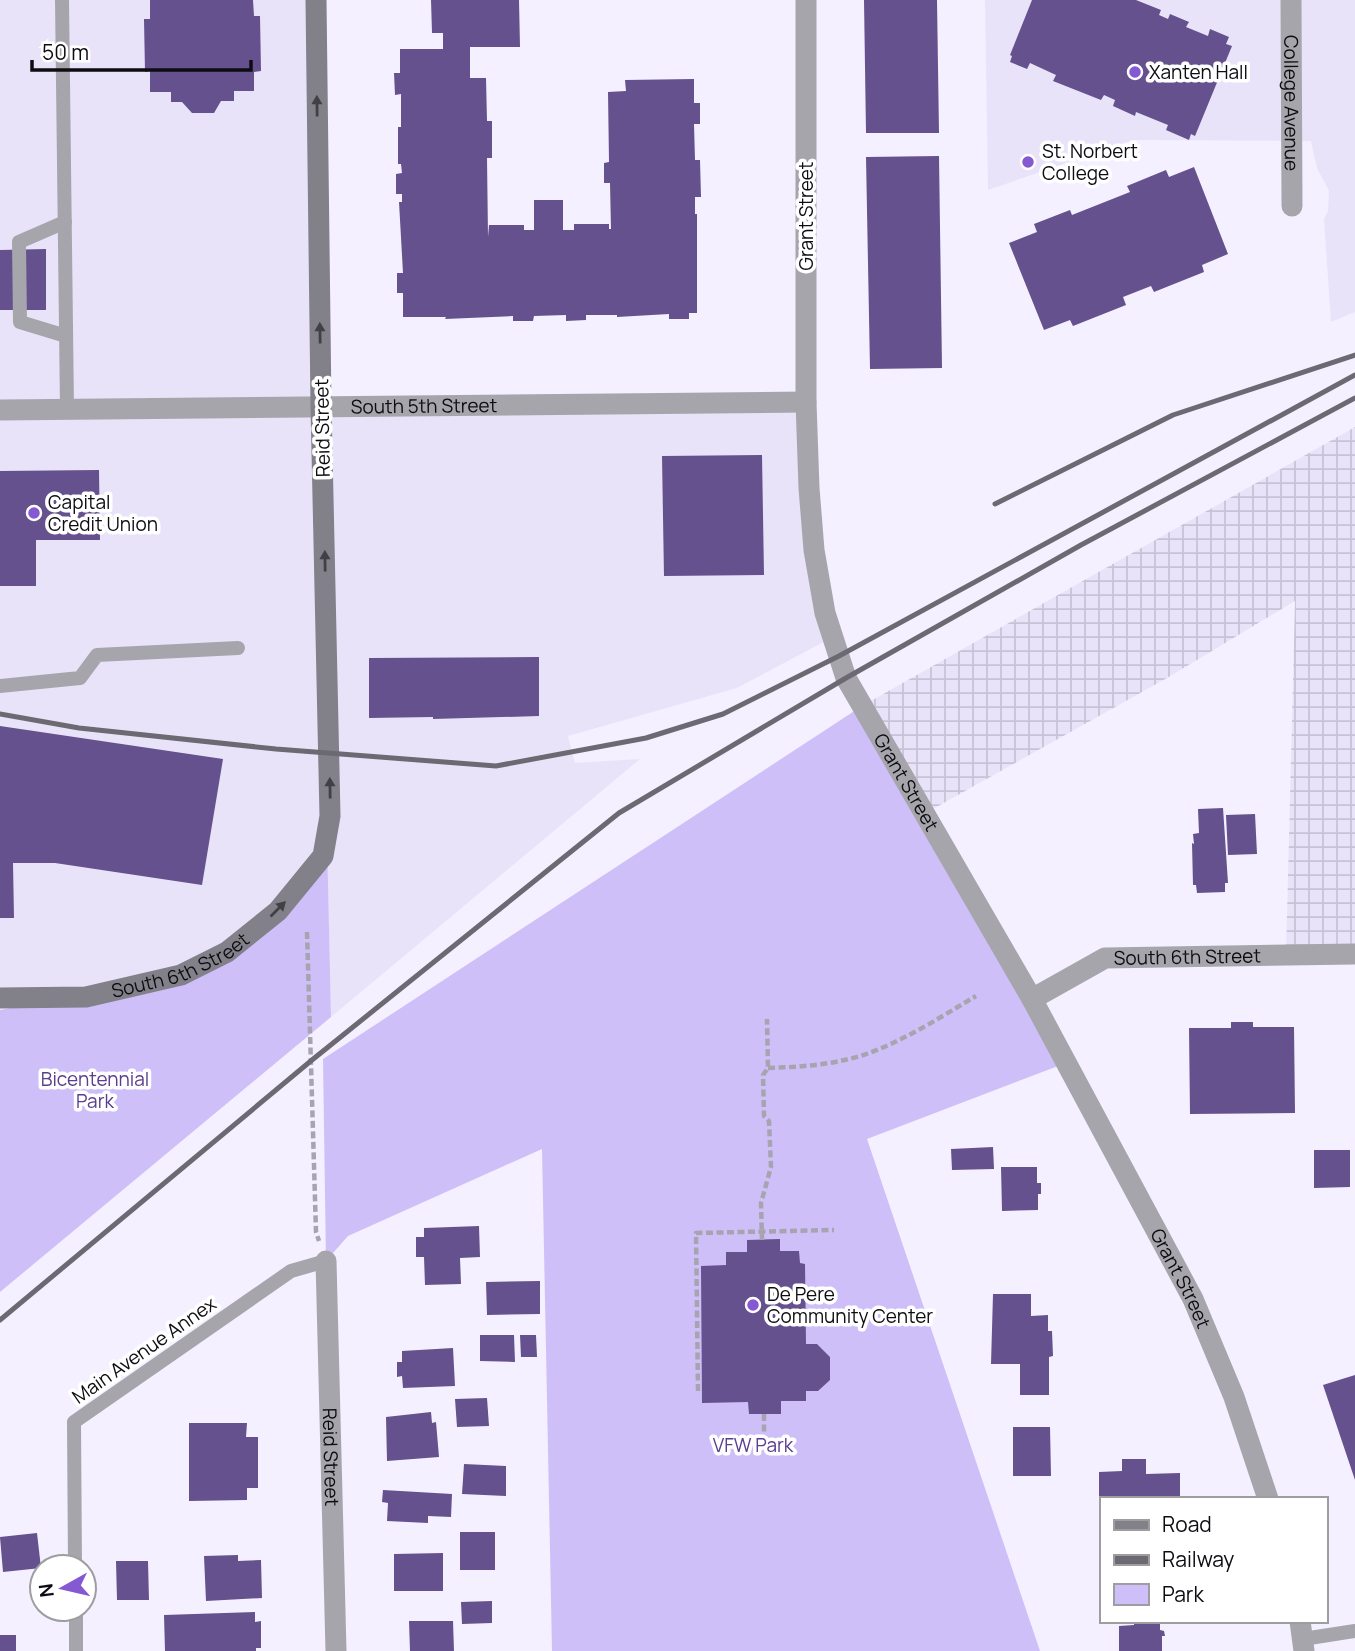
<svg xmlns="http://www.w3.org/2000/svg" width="1355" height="1651" viewBox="0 0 1355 1651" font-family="Manrope,sans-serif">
	<defs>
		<pattern id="industrial-grid" width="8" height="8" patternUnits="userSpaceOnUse" patternTransform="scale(1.75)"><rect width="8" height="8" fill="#e9e3fa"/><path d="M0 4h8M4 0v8" fill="none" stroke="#c7c2d5"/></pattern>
	</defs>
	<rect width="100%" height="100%" fill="#f4f0ff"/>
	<g fill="#e9e3fa">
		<path d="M0 0H316L322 406 806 402 833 637 737 688 568 736 575 763 640 759 331 1017 327 842 278 911 181 975 0 998Z"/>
		<path d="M985 0H1355V312L1331 322 1324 219 1328 211 1329 191 1317 168 1311 141 1133 140 988 190Z"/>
	</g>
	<path fill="url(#industrial-grid)" d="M1355 427V954L1286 955 1295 601 1167 678 924 814 862 706Z"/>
	<g fill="#cfbff9">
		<path d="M862 706 1066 1063 867 1139 1040 1651H552L542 1149 348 1236 326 1261 323 1059Z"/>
		<path d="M327 837 331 1017 0 1292V1010L181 975 278 911Z"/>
	</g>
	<g fill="#64518d">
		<path d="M150 0H253L254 16H260L261 71 254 72V91H234V101H221L214 113H192L182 102H171V92H150V71L145 72 144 19H150Z"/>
		<path d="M431 0H519L520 47H470V78H486L487 121H492V158H487L488 237 489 225H524V230H534V200H563V230H574V224H609V229H611L610 183H604V163L609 162 608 92 626 91 625 80 694 79V103H700V124H694L695 160H700L701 197H695V214H697V313H689V319H669V314L617 317V315H586V320L566 321V315L534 316 533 321H513V316L445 319 446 317H403V293H397V273H403L399 202H402V194H396V174L402 173 401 164H398V127H401V94L395 95 394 73H400V49H443V33H432Z"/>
		<path d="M864 0H937L939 133H866Z"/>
		<path d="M1032 0H1136L1161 10 1159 15 1168 19 1170 14 1189 22 1186 27 1208 36 1210 29 1229 37 1226 44 1232 46 1195 136 1191 134 1189 140 1166 130 1168 125 1136 112 1135 116 1113 106 1115 100 1104 95 1101 100 1053 81 1056 75 1030 63 1027 69 1010 62 1012 56 1010 55Z"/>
		<path d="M939 156 942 368 870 369 866 157Z"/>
		<path d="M1194 167 1228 254 1202 265 1204 272 1154 292 1151 286 1123 297 1126 305 1073 326 1070 320 1044 330 1009 243 1037 232 1034 224 1070 210 1072 215 1130 192 1127 186 1166 170 1169 177Z"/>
		<path d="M46 249V310H0V250Z"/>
		<path d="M762 455 764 575 664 576 662 456Z"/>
		<path d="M99 470 100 540H36V586H0V471Z"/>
		<path d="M539 657V716L433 719V717L369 718V658Z"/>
		<path d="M0 726 223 759 202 885 55 863H13L14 918H0Z"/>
		<path d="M1223 808 1228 883H1225V892L1197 893 1196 885H1193L1192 843 1194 844 1193 834 1199 833 1198 809Z"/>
		<path d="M1255 814 1257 854 1228 855 1226 815Z"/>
		<path d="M1231 1022H1253V1027H1294L1295 1113 1190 1114 1189 1028H1231Z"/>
		<path d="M993 1147 994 1169 952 1170 951 1149Z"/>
		<path d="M1314 1150H1350V1187L1314 1188Z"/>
		<path d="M1001 1167H1037V1183H1041V1194H1038V1210L1002 1211Z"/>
		<path d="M479 1226 480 1257 460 1258 461 1284 425 1285 424 1257H416V1237H424V1228Z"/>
		<path d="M780 1239V1251H799L800 1263 805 1264 806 1344H817L830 1357V1380L818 1391H806V1401H781V1414H749L748 1402 702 1403 701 1266 726 1265V1252H747V1240Z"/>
		<path d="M540 1281V1314L487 1315 486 1282Z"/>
		<path d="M993 1294H1031V1316L1048 1315V1331H1052L1053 1356 1049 1357V1395H1020V1364H991Z"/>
		<path d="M480 1335H514L515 1362 480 1361Z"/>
		<path d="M520 1335H536L537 1357H521Z"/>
		<path d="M453 1348 455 1386 403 1388 402 1376 397 1377V1362H402V1351Z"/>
		<path d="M1355 1375V1480L1323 1385Z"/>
		<path d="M487 1398 489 1426 457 1427 455 1399Z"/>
		<path d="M431 1412 432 1423 436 1422 439 1457 387 1461 386 1417Z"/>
		<path d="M189 1423H247L246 1437H258V1488H247V1500L189 1501Z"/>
		<path d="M1013 1427H1050L1051 1476H1013Z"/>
		<path d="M1122 1459H1146V1474L1180 1473V1499H1099V1472L1122 1471Z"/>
		<path d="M464 1464 506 1466V1496L462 1494Z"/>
		<path d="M383 1490 452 1494 451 1517 428 1516V1523L387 1521 388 1503 382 1502Z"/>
		<rect x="460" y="1532" width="35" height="38"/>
		<path d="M37 1533 41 1568 3 1572 0 1537Z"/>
		<path d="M443 1553V1591H394V1554Z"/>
		<path d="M238 1555V1561L261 1560 262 1598 206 1601 204 1556Z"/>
		<path d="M116 1561H148L149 1600H117Z"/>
		<path d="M492 1601V1623L462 1624 461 1602Z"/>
		<path d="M255 1612V1622L261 1621V1648H256V1651H165L164 1615Z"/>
		<path d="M409 1621H453L454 1651H410Z"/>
		<path d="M1134 1621H1160V1630L1164 1631 1165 1636H1162V1651H1119V1626L1134 1625Z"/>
		<rect x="0" y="1635" width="16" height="16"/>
	</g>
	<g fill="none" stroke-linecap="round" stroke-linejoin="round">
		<g stroke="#a7a4b0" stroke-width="4.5" stroke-dasharray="7 3.5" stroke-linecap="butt">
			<path d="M307 932 316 1232 319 1241"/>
			<path d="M768 1068C800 1067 830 1065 860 1056 901 1043 939 1018 976 996"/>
			<path d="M762 1240 761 1203 771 1167 769 1121 764 1116 763 1075 768 1068 767 1019"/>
			<path d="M698 1391 696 1233 834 1230"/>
			<path d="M764 1414V1447"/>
		</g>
		<g stroke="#a7a5ac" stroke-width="14">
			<path d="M62 0 67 409"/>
			<path d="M65 222 19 242 20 322 66 336"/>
			<path d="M0 686 80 678 97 655 238 648"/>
			<path d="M75 1567 74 1422 291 1271 326 1261"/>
			<path d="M76 1609V1651"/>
			<path d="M1303 1639 1355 1631"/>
		</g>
		<g stroke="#a7a5ac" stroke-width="21">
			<path id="s1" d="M1291 0 1292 206"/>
			<path id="s2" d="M0 410 806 402"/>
			<path id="s3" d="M1032 999 1105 958 1355 954"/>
			<path id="s4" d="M326 1261 336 1651"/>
		</g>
		<g stroke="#a7a5ac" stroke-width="21">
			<path id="s5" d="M806 0V402L809 488 814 550 825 613 846 678 1032 999 1193 1299 1234 1397 1268 1499"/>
			<path d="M1300 1621 1304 1651"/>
		</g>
		<path stroke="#828089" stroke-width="21" id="s6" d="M0 998 86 997 181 975 227 952 278 911 323 856 330 816 321 406 316 0"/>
		<g stroke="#6c6972" stroke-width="5">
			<path d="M995 504 1173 415 1355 355"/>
			<path d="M0 714 79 728 276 749 496 766 646 738 723 714 839 656 1355 375"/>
			<path d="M0 1320 312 1060 619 813 846 678 1081 545 1355 398"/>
		</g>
	</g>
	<defs><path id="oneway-solid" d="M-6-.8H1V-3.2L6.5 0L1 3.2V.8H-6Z" transform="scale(1.75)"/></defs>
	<g fill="#424047">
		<use href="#oneway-solid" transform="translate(317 106) rotate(-91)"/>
		<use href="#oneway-solid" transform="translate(320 333) rotate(-91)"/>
		<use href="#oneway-solid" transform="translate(325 561) rotate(-91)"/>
		<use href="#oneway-solid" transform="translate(330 788) rotate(-91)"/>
		<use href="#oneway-solid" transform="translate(278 909) rotate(-45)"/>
	</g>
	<g fill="#8559d2" stroke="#fff" stroke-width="2.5">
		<circle cx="1135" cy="72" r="7"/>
		<circle cx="1028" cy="162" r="7"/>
		<circle cx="34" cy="513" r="7"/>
		<circle cx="753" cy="1305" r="7"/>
	</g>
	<g text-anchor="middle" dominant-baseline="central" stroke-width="7" stroke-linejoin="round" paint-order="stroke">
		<g font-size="19" fill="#0d0c11" stroke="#fff" text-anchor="start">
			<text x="1149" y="72">Xanten Hall</text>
			<text x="1042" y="151">St. Norbert<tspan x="1042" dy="22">College</tspan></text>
			<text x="48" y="502">Capital<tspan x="48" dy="22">Credit Union</tspan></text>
			<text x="767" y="1294">De Pere<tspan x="767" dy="22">Community Center</tspan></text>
		</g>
		<g font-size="19" fill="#0d0c11" stroke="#fff">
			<text stroke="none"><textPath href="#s1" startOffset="103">College Avenue</textPath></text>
			<text transform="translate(806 216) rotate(-90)">Grant Street</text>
			<text stroke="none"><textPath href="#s2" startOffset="424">South 5th Street</textPath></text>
			<text transform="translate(322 428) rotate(-91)">Reid Street</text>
			<text stroke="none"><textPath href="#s5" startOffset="803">Grant Street</textPath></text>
			<text stroke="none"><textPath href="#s3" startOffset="166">South 6th Street</textPath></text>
			<text stroke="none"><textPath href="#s6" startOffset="186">South 6th Street</textPath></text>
			<text stroke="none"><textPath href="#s5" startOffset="1370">Grant Street</textPath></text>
			<text transform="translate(144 1350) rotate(-35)">Main Avenue Annex</text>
			<text stroke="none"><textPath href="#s4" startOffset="196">Reid Street</textPath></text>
		</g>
		<g font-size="19" fill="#5a3e8d" stroke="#fff">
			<text x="95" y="1079">Bicentennial<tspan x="95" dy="22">Park</tspan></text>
			<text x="753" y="1445">VFW Park</text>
		</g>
	</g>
	<rect x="1100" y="1497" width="228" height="126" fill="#ffffff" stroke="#9e9ea0" stroke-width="2"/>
	<rect x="1114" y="1520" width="35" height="10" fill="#828089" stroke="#9e9ea0" stroke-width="2"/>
	<text x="1162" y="1532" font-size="21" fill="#0d0c11">Road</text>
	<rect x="1114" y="1555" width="35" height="10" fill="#6c6972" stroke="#9e9ea0" stroke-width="2"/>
	<text x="1162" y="1567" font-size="21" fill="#0d0c11">Railway</text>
	<rect x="1114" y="1584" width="35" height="21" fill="#cfbff9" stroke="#9e9ea0" stroke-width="2"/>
	<text x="1162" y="1602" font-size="21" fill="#0d0c11">Park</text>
	<g transform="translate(63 1588) rotate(262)"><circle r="33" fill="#ffffff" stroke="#9e9ea0" stroke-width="2"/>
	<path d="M0-5L12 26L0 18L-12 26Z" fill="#8559d2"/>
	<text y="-10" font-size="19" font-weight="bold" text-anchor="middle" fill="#0d0c11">N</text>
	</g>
	<path d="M32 60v10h219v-10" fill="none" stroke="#0d0c11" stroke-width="3.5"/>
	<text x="42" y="60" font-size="21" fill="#0d0c11" stroke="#ffffff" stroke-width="5" paint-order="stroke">50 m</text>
</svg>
